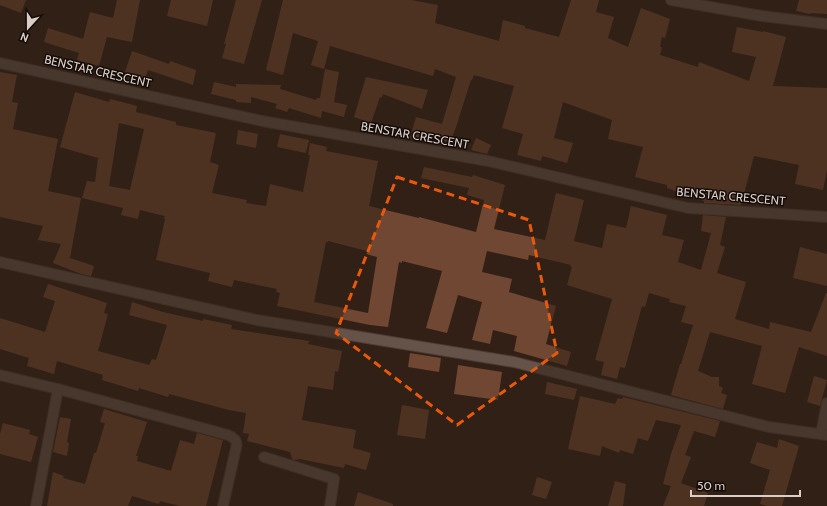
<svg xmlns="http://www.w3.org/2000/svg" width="827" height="506" viewBox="0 0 827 506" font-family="Cabin,sans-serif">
	<rect width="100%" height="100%" fill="#322016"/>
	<g fill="#704732" fill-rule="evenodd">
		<path d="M0 0H26L21 13 0 5Z"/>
		<path d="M117 0H140L132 42 107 37 99 66 77 60 79 53 44 42 48 28 83 39 90 12 113 18Z"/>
		<path d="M171 0H213L207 26 167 16Z"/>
		<path d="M236 0H262L244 64 222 58 226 44H224Z"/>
		<path d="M283 0H411L438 5 435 23 499 41 503 20 525 26V28L559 37 571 0H599L596 12 614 17 608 38 628 47 641 8 670 19 665 38 662 37 660 47H662L660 55 698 67 699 62 749 81 756 57 732 52 737 27 763 32V31L786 37 773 86 827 88V170L823 190 795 184 799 165 754 156 741 205 704 203V201L667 188V185L635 177 643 147 608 139 612 120 563 102 554 138 573 143 567 163 542 156 541 161 517 155 523 134 502 128 514 86 474 75 472 80H471L456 127 450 143 427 133 424 141 410 138 416 117 442 124 456 77 435 69 433 76 330 46 324 69 311 65 318 41 293 33 283 75 266 70Z"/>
		<path d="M799 0H827V14L811 13 810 14 796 11Z"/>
		<path d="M132 51 169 64 170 61 196 70 193 85 148 70 144 81 124 75Z"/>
		<path d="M325 69 339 72 334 102 347 105 344 117 322 111 321 118 289 108 287 112 275 108 277 104 251 97V103L236 102V100L211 94 214 82 236 87V84L281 85 280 89 316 100 317 98H320Z"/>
		<path d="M0 72 17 75 12 102 18 103 13 129 58 139 48 191 81 198 70 258 94 266 91 276 81 274 53 263 61 244 38 240 43 226 0 217Z"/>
		<path d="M366 77 428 90 422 109 383 94 382 98 380 97 371 123 354 117Z"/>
		<path d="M75 92 109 102 110 99 137 106 136 112 176 122V125L216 133 210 162 219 165 212 193 247 200 246 203 266 206 270 184 303 192 310 155H308L310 143 327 147 326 151 378 161 369 206 419 218V217L476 232 484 200 467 195 469 188 421 178 424 167 472 177 473 175 505 185 494 229 545 240 556 193 584 200 574 241 602 248 607 224 626 228 631 206 667 215 662 235 684 240 678 262 701 270 711 233 701 231 703 215 726 217 720 245 725 247 717 273 746 282 735 319 769 329 770 322 811 332 826 293H827V356L799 347 785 393 752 384 762 346 710 332 698 371 712 377H719V386L723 388 721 393 727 395 723 409 671 395 680 364H681L693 325 681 322 686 306 669 302 670 299 649 293 645 307 642 306 625 368 620 367 617 379 601 375 604 362 595 360 612 299 567 285 572 267 570 266 571 265 529 255 528 260 487 251 482 272 512 279 509 292 556 306 546 344 571 352 567 366 514 351 517 336 493 330 490 344 472 340 482 302 458 295 447 333 426 328 442 271 402 261V263L399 262 388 327 370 325 277 306 280 293 276 292 277 289 234 280 232 287 208 281 210 273 156 260 165 219 164 218 165 216 140 210 138 219 121 215 123 208 82 198 87 181 95 182 98 158 60 147ZM119 123 144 129 130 190 109 186ZM328 241 367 251 366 254 377 257 368 313 314 302 326 242H328Z"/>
		<path d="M238 130 258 134 256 148 236 144Z"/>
		<path d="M280 134 309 140 306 153 277 147Z"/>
		<path d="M476 138 491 145 487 154 471 150Z"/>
		<path d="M800 247 827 254V286L793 278Z"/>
		<path d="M48 284 107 303 104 313 108 314 98 351 149 365 152 359 156 360 167 325 129 315 132 302 163 312 203 321V319L232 325 231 329 309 341 308 344 342 351 338 372 335 371 333 390 308 386 302 420 356 430 353 448 371 453 366 470 345 464 344 468 300 459 294 460 292 459 290 452 247 441 249 434 243 433 246 413 229 410 169 394 168 397 139 388 138 391 102 380 103 375 57 361 54 374 27 366 29 358 0 349V318L45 332 55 301 43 297Z"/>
		<path d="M410 353 441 358 439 372 408 367Z"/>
		<path d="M458 365 502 372 498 400 454 394Z"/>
		<path d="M814 376 827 380 820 406 807 402Z"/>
		<path d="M547 382 577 389 574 400 545 394Z"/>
		<path d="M580 396 615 404 618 398 622 399 623 397 720 421 715 437 694 431 685 455 691 457 681 483 708 493 704 506H663L671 486 663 484 671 454 681 425 656 420 648 441 638 438 633 454 620 450 619 453 602 446 600 456 568 449Z"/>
		<path d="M402 405 429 410 425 439 397 435Z"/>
		<path d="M104 409 147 422 136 456H138L137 461 171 471 180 440 194 444 197 433 223 440 206 506H180L160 501 159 504 132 496 128 506H47L53 472 64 476 63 478 85 484 94 453H96L105 423 100 422Z"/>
		<path d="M60 417 71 419 67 442 69 443 67 456 53 452Z"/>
		<path d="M3 423 30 430 29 434 38 437 31 462 0 454V434Z"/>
		<path d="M779 439 799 446 782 506H767L760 504 770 470 750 463 757 442 777 448Z"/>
		<path d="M537 477 552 482 546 499 532 495Z"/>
		<path d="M615 481 626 484 623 506H608Z"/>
		<path d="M358 492 393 504V506H354Z"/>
	</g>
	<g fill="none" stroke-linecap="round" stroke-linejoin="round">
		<g stroke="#4d3c32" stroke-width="12">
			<g id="minor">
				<path d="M671 0 762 16 827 24"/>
				<path d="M0 63 262 121 488 161 688 208 827 217"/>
				<path d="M0 262 257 320 514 362 769 427 827 435"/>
				<path d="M0 375 58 389 228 435C235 438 238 441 236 448L223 506"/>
				<path d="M821 434 827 403"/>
				<path d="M264 457 334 479 330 506"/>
				<path d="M36 506 58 389"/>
			</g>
		</g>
		<use href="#minor" stroke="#655249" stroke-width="10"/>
	</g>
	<path d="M0 0H827V506H0ZM397 177 529 220 557 353 457 425 336 333Z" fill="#322016" fill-opacity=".55" fill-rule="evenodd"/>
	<path fill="none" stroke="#e8590c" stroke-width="3" stroke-dasharray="8 5" stroke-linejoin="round" d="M397 177 529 220 557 353 457 425 336 333Z"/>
	<g text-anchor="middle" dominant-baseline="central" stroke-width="3" stroke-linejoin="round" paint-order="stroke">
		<g font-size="12" fill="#dbcec8" stroke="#140c08">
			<text transform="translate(98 71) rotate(13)">BENSTAR CRESCENT</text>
			<text transform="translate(415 135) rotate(10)">BENSTAR CRESCENT</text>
			<text transform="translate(731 196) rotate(5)">BENSTAR CRESCENT</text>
		</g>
	</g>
	<g transform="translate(28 28) rotate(201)" stroke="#140c08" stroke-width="3" paint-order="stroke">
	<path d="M0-3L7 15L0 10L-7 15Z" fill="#dbcec8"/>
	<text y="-6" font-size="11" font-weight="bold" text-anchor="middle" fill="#dbcec8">N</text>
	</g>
	<path d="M691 490v6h109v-6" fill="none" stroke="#dbcec8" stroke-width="2"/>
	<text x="697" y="490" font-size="12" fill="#dbcec8" stroke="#140c08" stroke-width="3" paint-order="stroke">50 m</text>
</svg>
